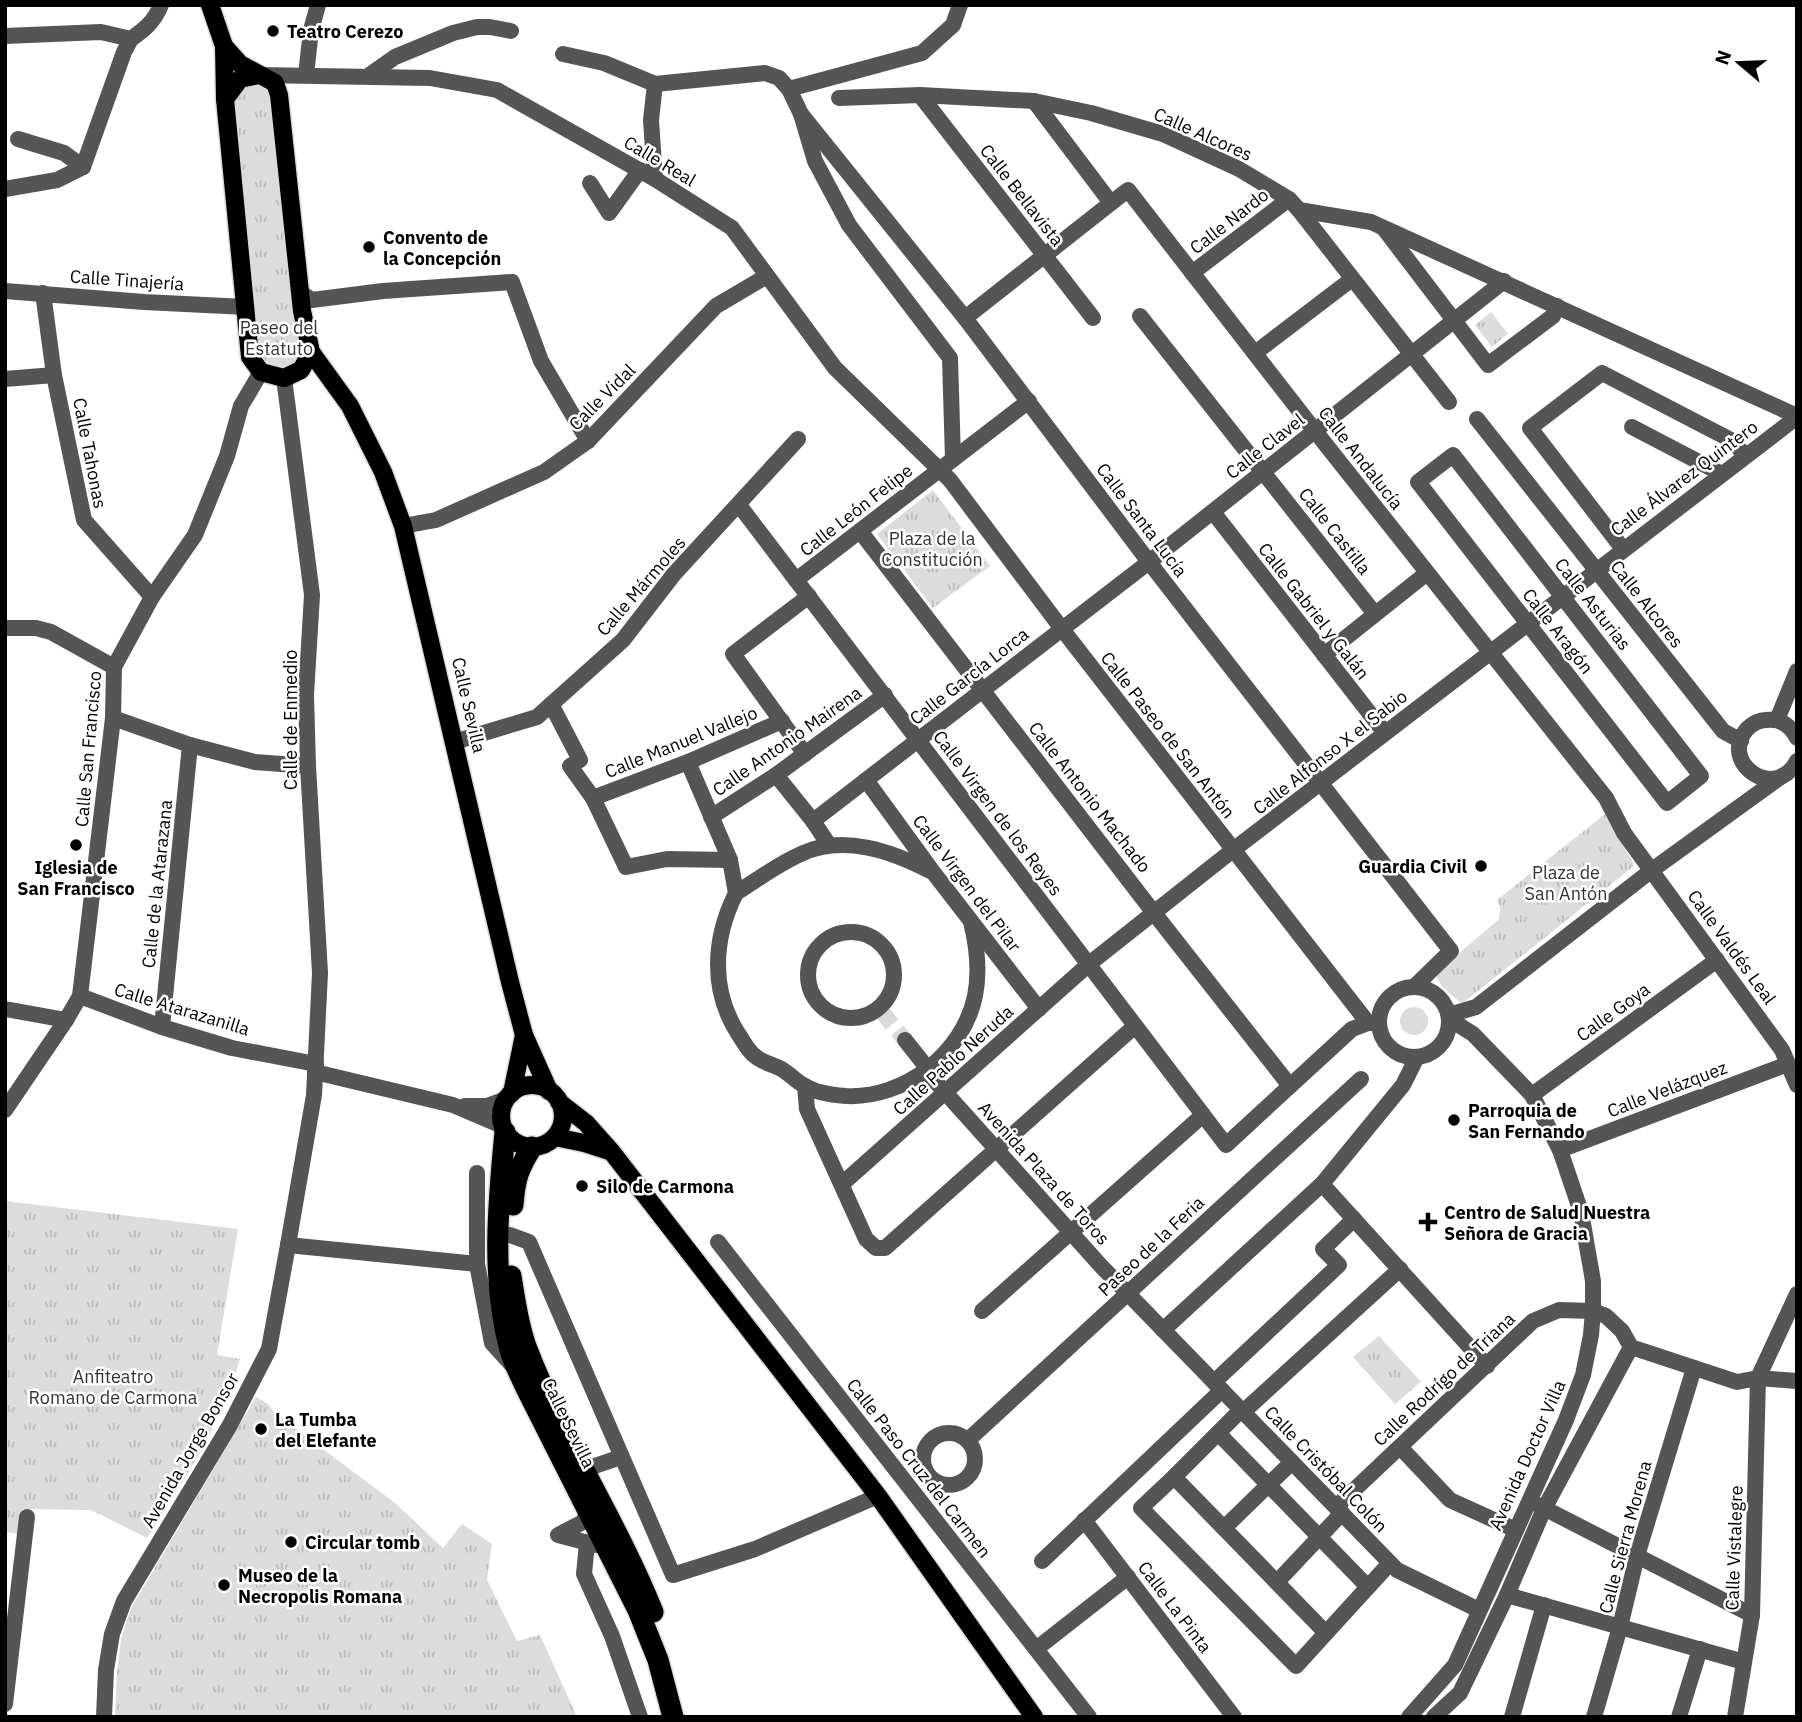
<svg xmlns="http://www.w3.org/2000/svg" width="1802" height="1722" viewBox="0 0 1802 1722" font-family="'IBM Plex Sans',sans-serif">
	<defs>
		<pattern id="park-tufts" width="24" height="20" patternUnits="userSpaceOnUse" patternTransform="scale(1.75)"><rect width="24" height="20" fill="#dcdcdc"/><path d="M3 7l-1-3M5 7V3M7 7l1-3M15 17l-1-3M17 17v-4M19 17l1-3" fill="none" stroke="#bbb"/></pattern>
	</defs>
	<rect width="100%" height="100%" fill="#fff"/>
	<circle fill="#dcdcdc" cx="1414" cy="1021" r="14"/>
	<g fill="url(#park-tufts)">
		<path d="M253 80 266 84 274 94 304 352 298 364 285 372 265 367 257 355 231 100 240 86Z"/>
		<path d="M1491 312 1508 334 1492 347 1475 325Z"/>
		<path d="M933 490 990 566 933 608 877 534Z"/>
		<path d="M1605 814 1614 832 1632 860 1634 866 1463 1003 1460 1002C1451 994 1435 984 1437 972L1498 920C1501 912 1501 907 1497 900Z"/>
		<path d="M5 1201 238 1229 217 1355 240 1359C221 1427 184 1479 147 1538L91 1510 22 1509 19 1534 5 1532Z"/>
		<path d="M1379 1336 1421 1382 1395 1404 1353 1357Z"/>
		<path d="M256 1397 268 1404 276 1414 395 1503 443 1548 462 1524 492 1544 487 1580 517 1641 540 1635 577 1717H115L117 1671 121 1639 131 1608Z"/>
	</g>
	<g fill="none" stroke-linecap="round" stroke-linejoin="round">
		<path stroke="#d9d9d9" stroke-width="16" stroke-dasharray="16 8" stroke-linecap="butt" d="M882 1012 905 1040"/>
		<g stroke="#dbdbdb" stroke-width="21">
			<g id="major">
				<path d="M210 5 224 46 225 99"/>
				<path d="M224 46 240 64 275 83 279 95 302 311 311 352 301 370 284 378 261 372 250 357 225 99 240 79 259 75"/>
				<path d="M311 352 350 406 383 472 403 526 510 982 524 1035 549 1091"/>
				<circle cx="532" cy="1116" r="31"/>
				<path d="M512 1093 524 1035"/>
				<path d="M559 1102 586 1123 611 1151 878 1496 1034 1717"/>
				<path d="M555 1137 584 1143 609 1151"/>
			</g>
		</g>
		<g stroke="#dbdbdb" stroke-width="24">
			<g id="highway">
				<path d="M505 1132C498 1204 491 1279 510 1350 514 1364 521 1377 527 1390L638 1610 658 1660 673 1717"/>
				<path d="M513 1205C515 1179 518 1169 532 1147"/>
				<path d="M511 1276C515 1300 518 1326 527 1349 562 1440 617 1522 653 1612"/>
			</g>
		</g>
		<g stroke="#555" stroke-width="16">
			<path d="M5 36 101 32 131 39 124 52 83 167"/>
			<path d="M131 39C145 29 154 22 161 5"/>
			<path d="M563 54 604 63 655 84 765 73 779 78 789 89 801 114 815 161 849 225 950 358 953 459"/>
			<path d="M259 75 430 78 497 90 655 179 732 228 835 368 950 480 1062 629 1368 1023"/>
			<path d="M306 75 311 30 318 5"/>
			<path d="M368 76 395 57 453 33 477 27H490L511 31"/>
			<path d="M655 84 651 120 655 179"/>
			<path d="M789 89 922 53 953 25 960 5"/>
			<path d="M920 95 1093 318"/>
			<path d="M839 98 920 95 1034 101 1091 113 1163 134 1239 169 1289 199 1299 210 1449 402"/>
			<path d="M1034 101 1111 203 1128 190 1315 431 1606 798 1624 833 1782 1050 1797 1085"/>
			<path d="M801 114 965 318 1149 562 1451 951 1415 986"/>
			<path d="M18 139 64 153 83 167"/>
			<path d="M590 183 609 213 640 170"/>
			<path d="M5 189 57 180 83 167"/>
			<path d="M1299 210 1371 222 1797 416"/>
			<path d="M1385 230 1488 365 1553 316 1557 306"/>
			<path d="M1192 273 1289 199"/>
			<path d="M5 291 144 302 246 307"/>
			<path d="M43 293 54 375 84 520 152 597"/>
			<path d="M301 293 312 300 383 291 512 282 541 361 588 441"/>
			<path d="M1140 316 1375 614"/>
			<path d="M965 318 1111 203"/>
			<path d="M1255 353 1352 279"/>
			<path d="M5 379 54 375"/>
			<path d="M1477 419 1723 731 1741 741"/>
			<path d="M1632 427 1722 474"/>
			<path d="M1453 455 1701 776 1667 803 1418 482Z"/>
			<path d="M739 505 1226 1145 1352 1029 1368 1023H1377"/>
			<path d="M1213 512 1385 733"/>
			<path d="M403 526 436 520 544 472 588 441 716 306 767 276"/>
			<path d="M860 531 1154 913 1290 1086"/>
			<path d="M1623 549 1530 428 1602 373 1733 441 1745 456"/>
			<path d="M796 580 1029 401"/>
			<path d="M5 628H36L51 632 114 667"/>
			<path d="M1324 655 1427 573"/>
			<path d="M551 704 580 760 570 766 593 798 626 867 667 859 730 860"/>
			<path d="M113 718 190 745 255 762 308 766"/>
			<path d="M1777 720 1797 671"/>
			<path d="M1797 738C1791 726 1780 718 1766 720 1759 720 1752 724 1747 729 1718 762 1775 803 1797 761"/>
			<path d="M454 742 537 717 623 640 674 574 798 439"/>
			<path d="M805 754 733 654 809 596"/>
			<path d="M688 762 730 860 736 893"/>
			<path d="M776 775 813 821 829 845"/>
			<path d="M866 780 933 872 1039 1009"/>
			<path d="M593 798 688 762 782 721"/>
			<path d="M711 817 776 775 885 695"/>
			<path d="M813 821 1149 562 1504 281"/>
			<path d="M736 893C713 939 710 991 739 1035 744 1042 748 1051 755 1056 763 1063 775 1065 783 1070 791 1075 797 1082 805 1086 816 1093 833 1095 846 1096 904 1099 963 1054 975 996 980 971 977 946 971 922"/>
			<path d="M736 893C757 880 778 864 801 854 843 834 891 851 930 871"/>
			<circle cx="851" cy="975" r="43"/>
			<circle cx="1414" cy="1022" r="35"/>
			<path d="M80 996 162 1027 232 1048 316 1064"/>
			<path d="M5 1009 66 1020"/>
			<path d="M1449 1015 1476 1007 1652 870 1782 776"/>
			<path d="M162 1027 190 745"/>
			<path d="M905 1040 928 1069"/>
			<path d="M926 1071 1101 1266 1397 1570 1479 1610"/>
			<path d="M315 1072 453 1105 502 1126"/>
			<path d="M805 1086 807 1109 866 1239 876 1248H885L1135 1026"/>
			<path d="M1532 1095 1717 960"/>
			<path d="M465 1106H487L506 1099"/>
			<path d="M5 1110 66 1020 80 996 113 718 114 667 152 597 195 535 227 456 241 406 261 372"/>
			<path d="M1560 1150 1788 1064"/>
			<path d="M842 1184 1089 964 1233 850 1797 417"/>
			<path d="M1322 1184 1487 1366"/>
			<path d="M510 1235 529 1242 673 1575 755 1549 878 1496"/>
			<path d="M718 1242 1089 1717"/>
			<path d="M288 1245 477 1264 492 1343 514 1367"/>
			<path d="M477 1264V1173"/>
			<path d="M982 1311 1203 1115"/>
			<path d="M1163 1330 1322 1184 1403 1085 1417 1057"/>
			<path d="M1214 1382 1339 1265 1323 1249 1354 1219"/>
			<path d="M1241 1410 1174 1477 1326 1633 1390 1563"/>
			<path d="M1243 1412 1400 1269"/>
			<circle cx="949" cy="1459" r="26"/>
			<path d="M1218 1433 1368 1587"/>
			<path d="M968 1440 1361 1079"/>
			<path d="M1400 1447 1450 1500 1516 1530"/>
			<path d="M583 1470 621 1457"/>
			<path d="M1174 1477 1141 1508 1296 1666 1326 1633"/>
			<path d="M1538 1505 1752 1615"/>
			<path d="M1336 1507 1533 1321 1559 1310 1593 1311 1606 1316 1622 1331 1631 1347 1737 1382 1758 1378 1797 1381"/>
			<path d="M588 1512 583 1522 558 1535 596 1545"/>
			<path d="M1084 1520 1234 1717"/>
			<path d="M1224 1528 1292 1462"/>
			<path d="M587 1543 584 1574 612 1636 640 1717"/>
			<path d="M1042 1561 1222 1390"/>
			<path d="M1277 1582 1342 1513"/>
			<path d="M1507 1595 1744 1662"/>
			<path d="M1036 1649 1128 1577"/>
			<path d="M5 1704 27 1517"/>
			<path d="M104 1717 106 1670 112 1634 124 1601 230 1425 269 1349 288 1245 314 1095 320 973 308 766 306 695 312 595 284 378"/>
			<path d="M1409 1717 1455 1665 1566 1420 1583 1375 1591 1335 1593 1311V1281L1581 1212 1560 1150 1532 1095 1473 1034 1449 1019"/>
			<path d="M1434 1717 1460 1693 1507 1595 1544 1509 1631 1347"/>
			<path d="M1512 1717 1544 1605"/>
			<path d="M1594 1717 1620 1627 1637 1556 1694 1368"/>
			<path d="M1679 1717 1700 1649"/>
			<path d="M1735 1717 1752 1615 1758 1378 1797 1294"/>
		</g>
		<use href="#major" stroke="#000" stroke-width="18"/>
		<use href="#highway" stroke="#000" stroke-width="21"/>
	</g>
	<g fill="#000" stroke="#fff" stroke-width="2.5">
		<circle cx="273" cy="31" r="7"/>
		<circle cx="369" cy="247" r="7"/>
		<circle cx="76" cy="845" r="7"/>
		<circle cx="1481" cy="866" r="7"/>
		<circle cx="1454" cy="1120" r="7"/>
		<circle cx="582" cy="1186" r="7"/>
		<path d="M1424.5 1211.5h7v7h7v7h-7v7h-7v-7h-7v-7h7z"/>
		<circle cx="261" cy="1429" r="7"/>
		<circle cx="291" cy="1542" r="7"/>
		<circle cx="224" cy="1585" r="7"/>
	</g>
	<g text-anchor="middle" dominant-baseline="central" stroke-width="5" stroke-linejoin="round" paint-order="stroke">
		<g font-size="18" font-weight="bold" fill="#000" stroke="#fff" text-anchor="start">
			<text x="287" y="31">Teatro Cerezo</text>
			<text x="383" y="237">Convento de<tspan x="383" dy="21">la Concepción</tspan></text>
			<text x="1467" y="866" text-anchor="end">Guardia Civil</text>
			<text x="76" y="867" text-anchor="middle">Iglesia de<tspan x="76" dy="21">San Francisco</tspan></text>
			<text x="1468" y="1110">Parroquia de<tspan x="1468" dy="21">San Fernando</tspan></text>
			<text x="596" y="1186">Silo de Carmona</text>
			<text x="1444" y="1212">Centro de Salud Nuestra<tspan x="1444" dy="21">Señora de Gracia</tspan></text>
			<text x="275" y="1419">La Tumba<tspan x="275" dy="21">del Elefante</tspan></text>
			<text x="305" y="1542">Circular tomb</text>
			<text x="238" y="1575">Museo de la<tspan x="238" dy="21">Necropolis Romana</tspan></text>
		</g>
		<g font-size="18" fill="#000" stroke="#fff">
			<text transform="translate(1203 134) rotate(24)">Calle Alcores</text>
			<text transform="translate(660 161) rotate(31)">Calle Real</text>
			<text transform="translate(1022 195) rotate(52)">Calle Bellavista</text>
			<text transform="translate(1229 221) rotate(-38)">Calle Nardo</text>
			<text transform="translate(127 280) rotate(4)">Calle Tinajería</text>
			<text transform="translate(602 397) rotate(-45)">Calle Vidal</text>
			<text transform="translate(1265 446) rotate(-38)">Calle Clavel</text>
			<text transform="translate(90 453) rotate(79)">Calle Tahonas</text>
			<text transform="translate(1361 458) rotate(52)">Calle Andalucía</text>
			<text transform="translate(1684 478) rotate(-37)">Calle Álvarez Quintero</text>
			<text transform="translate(856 510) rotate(-38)">Calle León Felipe</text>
			<text transform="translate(1142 520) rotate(53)">Calle Santa Lucía</text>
			<text transform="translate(1335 531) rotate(52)">Calle Castilla</text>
			<text transform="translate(641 586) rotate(-49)">Calle Mármoles</text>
			<text transform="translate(1593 604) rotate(52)">Calle Asturias</text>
			<text transform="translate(1647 604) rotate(52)">Calle Alcores</text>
			<text transform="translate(1314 611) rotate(52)">Calle Gabriel y Galán</text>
			<text transform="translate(1558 631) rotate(52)">Calle Aragón</text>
			<text transform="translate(969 676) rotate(-38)">Calle García Lorca</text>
			<text transform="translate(469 705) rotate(77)">Calle Sevilla</text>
			<text transform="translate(290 720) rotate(-90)">Calle de Enmedio</text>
			<text transform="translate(1168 735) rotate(52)">Calle Paseo de San Antón</text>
			<text transform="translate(787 741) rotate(-35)">Calle Antonio Mairena</text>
			<text transform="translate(681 742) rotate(-22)">Calle Manuel Vallejo</text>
			<text transform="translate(88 749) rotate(-85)">Calle San Francisco</text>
			<text transform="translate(1330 752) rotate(-38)">Calle Alfonso X el Sabio</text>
			<text transform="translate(1090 797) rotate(52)">Calle Antonio Machado</text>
			<text transform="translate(998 813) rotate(53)">Calle Virgen de los Reyes</text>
			<text transform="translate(967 883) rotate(53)">Calle Virgen del Pilar</text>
			<text transform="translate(157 884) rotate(-84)">Calle de la Atarazana</text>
			<text transform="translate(1732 947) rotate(54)">Calle Valdés Leal</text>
			<text transform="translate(182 1009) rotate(17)">Calle Atarazanilla</text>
			<text transform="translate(1613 1012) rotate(-36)">Calle Goya</text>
			<text transform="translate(953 1060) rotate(-42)">Calle Pablo Neruda</text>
			<text transform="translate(1667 1089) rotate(-21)">Calle Velázquez</text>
			<text transform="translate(1044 1173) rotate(48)">Avenida Plaza de Toros</text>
			<text transform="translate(1151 1246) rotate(-43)">Paseo de la Feria</text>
			<text transform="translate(1444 1379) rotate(-43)">Calle Rodrígo de Triana</text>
			<text transform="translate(569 1423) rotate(64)">Calle Sevilla</text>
			<text transform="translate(190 1450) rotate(-60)">Avenida Jorge Bonsor</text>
			<text transform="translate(1527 1455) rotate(-66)">Avenida Doctor Villa</text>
			<text transform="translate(919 1468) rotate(52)">Calle Paso Cruz del Carmen</text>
			<text transform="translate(1326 1469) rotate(46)">Calle Cristóbal Colón</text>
			<text transform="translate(1625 1537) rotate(-75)">Calle Sierra Morena</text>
			<text transform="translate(1734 1548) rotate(-88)">Calle Vistalegre</text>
			<text transform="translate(1175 1607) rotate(53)">Calle La Pinta</text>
		</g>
		<g font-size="18" fill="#333" stroke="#fff">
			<text x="279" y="327">Paseo del<tspan x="279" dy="21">Estatuto</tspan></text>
			<text x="932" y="538">Plaza de la<tspan x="932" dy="21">Constitución</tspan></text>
			<text x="1566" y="872">Plaza de<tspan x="1566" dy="21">San Antón</tspan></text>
			<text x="113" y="1376">Anfiteatro<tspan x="113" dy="21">Romano de Carmona</tspan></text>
		</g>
	</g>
	<rect width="1802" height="1722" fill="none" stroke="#000000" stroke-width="14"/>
	<g transform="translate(1739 63) rotate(289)" stroke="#ffffff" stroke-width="5" paint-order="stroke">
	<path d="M0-5L12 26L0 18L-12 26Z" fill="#000000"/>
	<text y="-10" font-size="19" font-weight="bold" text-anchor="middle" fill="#000000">N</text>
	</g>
</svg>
